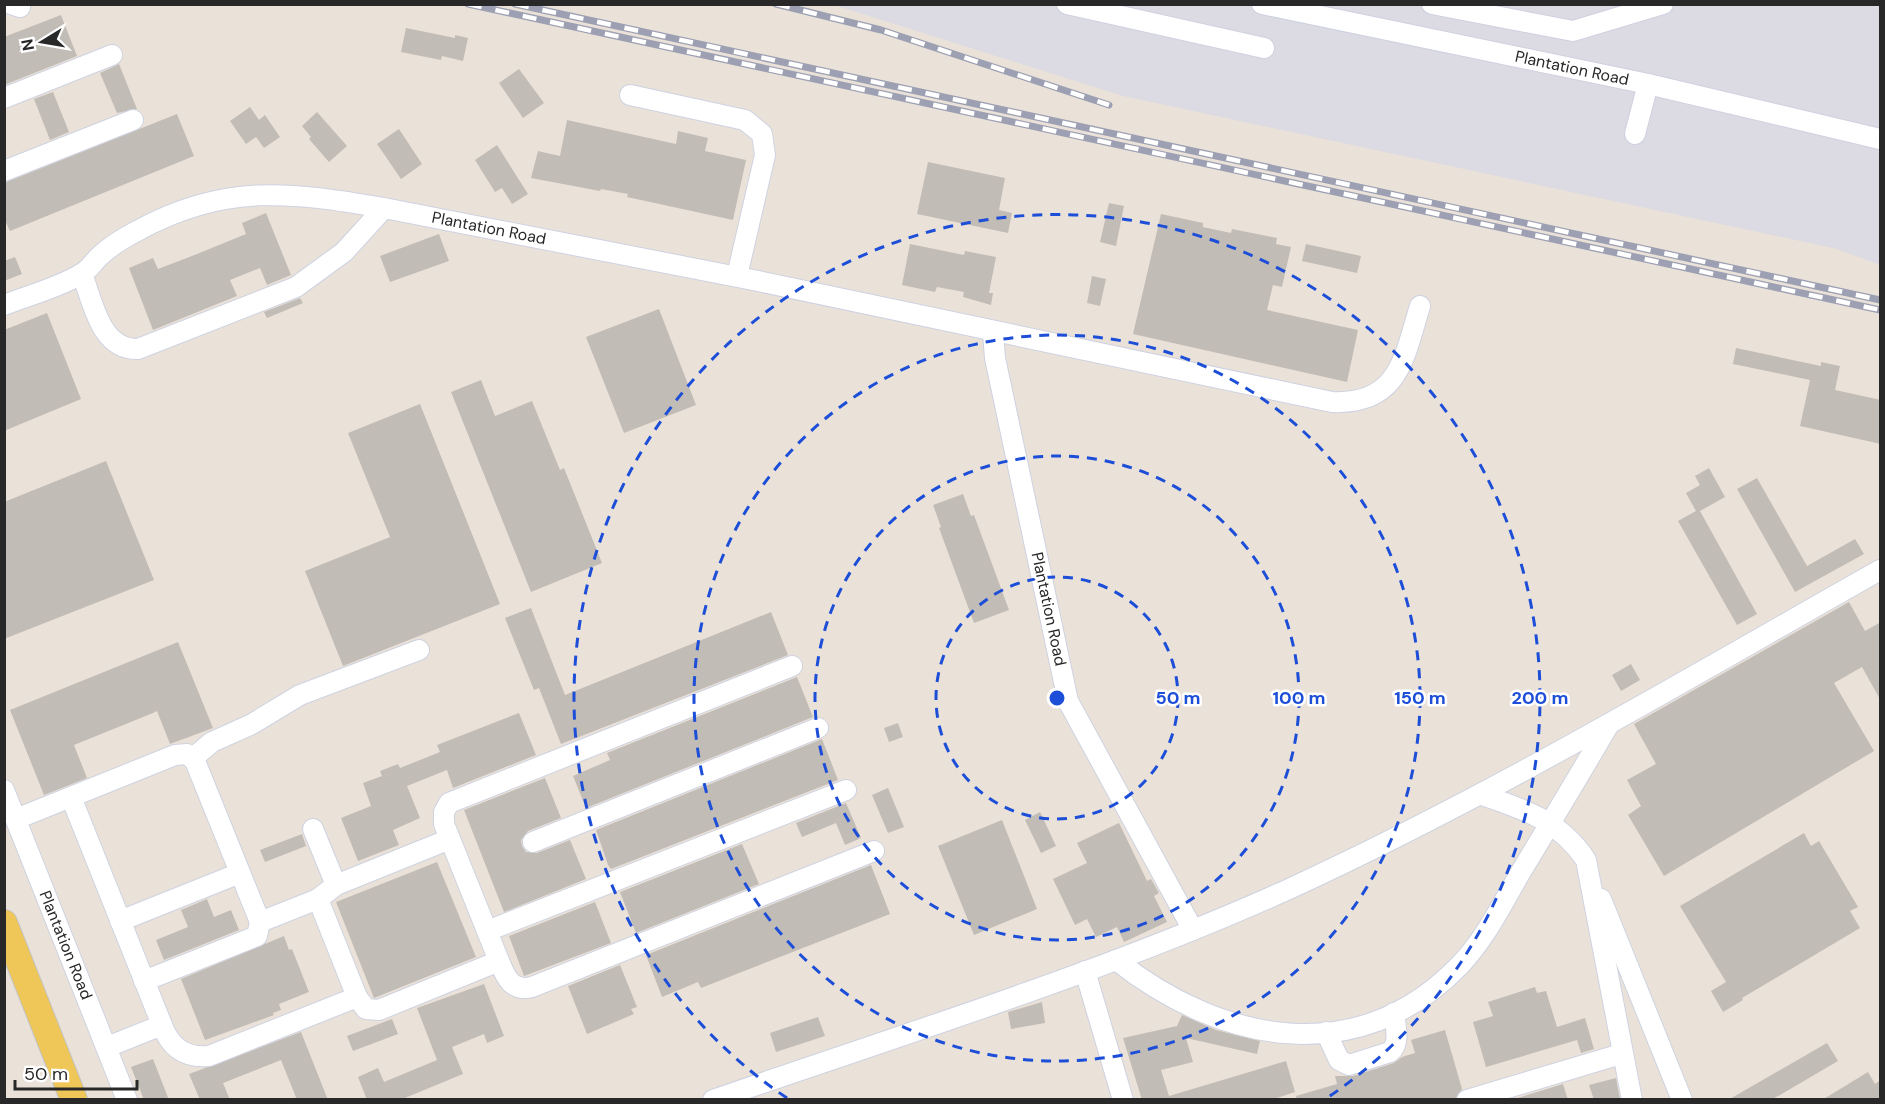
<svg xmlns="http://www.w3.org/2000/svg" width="1885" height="1104" viewBox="0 0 1885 1104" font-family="'DM Sans',sans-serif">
	<rect width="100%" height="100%" fill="#eae2d9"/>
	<path fill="#dcdae2" d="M834 5H1880V265L1837 249 1123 96Z"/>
	<g fill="#c2bcb6">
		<path d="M61 15 77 56 4 85V37Z"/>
		<path d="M406 28 455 38V35L468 38 463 61 442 56 441 60 401 52Z"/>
		<path d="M119 64 137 109 117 113 100 73Z"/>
		<path d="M519 69 544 103 523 118 499 83Z"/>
		<path d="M53 92 69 132 50 140 34 99Z"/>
		<path d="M250 107 259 120 265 115 280 137 264 148 256 137 246 144 230 121Z"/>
		<path d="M317 112 347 146 329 162 309 139 311 137 302 126Z"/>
		<path d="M177 114 194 156 10 231 4 218V183Z"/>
		<path d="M567 120 676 144 678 131 708 138 705 151 746 160 733 220 627 197 628 194 601 189 600 191 531 178 538 151 560 156Z"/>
		<path d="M399 129 422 164 401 179 377 144Z"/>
		<path d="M497 145 528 194 512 204 502 188 495 192 475 160Z"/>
		<path d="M928 162 1005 178 999 210 1012 213 1008 233 917 214Z"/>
		<path d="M1109 203 1124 206 1116 246 1100 242Z"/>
		<path d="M266 213 291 275 267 285 260 268 230 280 237 296 153 330 129 268 153 258 158 269 197 254 246 234 242 223Z"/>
		<path d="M1161 214 1203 223V227L1231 233 1232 229 1277 238 1276 244 1291 247 1282 287 1273 285 1267 310 1358 330 1347 382 1133 334Z"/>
		<path d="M439 234 449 261 390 282 380 256Z"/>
		<path d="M910 244 964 255 965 251 996 257 989 293H993L991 305 963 297 964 292 937 287 935 292 902 285Z"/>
		<path d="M1306 244 1361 256 1357 273 1302 261Z"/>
		<path d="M15 257 22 274 4 281V261Z"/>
		<path d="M1092 276 1106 279 1100 306 1087 303Z"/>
		<path d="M300 298 303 303 267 318 264 312Z"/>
		<path d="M659 309 696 405 624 433 586 337Z"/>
		<path d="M47 313 81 399 4 431V330Z"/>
		<path d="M1736 348 1821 366V362L1840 366 1835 390 1881 400V444L1800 426 1810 380 1733 364Z"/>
		<path d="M481 380 495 416 532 401 560 470 564 468 602 563 531 592 451 392Z"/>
		<path d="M420 404 500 604 343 666 305 571 390 537 348 433Z"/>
		<path d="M106 461 154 580 4 639V502Z"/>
		<path d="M1709 468 1725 497 1700 511 1757 614 1737 625 1678 521 1696 511 1686 493 1700 485 1695 476Z"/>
		<path d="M1757 478 1807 566 1855 539 1864 554 1795 592 1737 489Z"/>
		<path d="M963 494 971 516 974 515 1009 610 974 623 939 528 941 527 933 505Z"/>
		<path d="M1849 602 1865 631 1881 622V701L1862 667 1834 683 1874 751 1664 876 1628 815 1641 806 1627 780 1656 764 1634 724Z"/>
		<path d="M531 608 565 695 771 612 788 655 561 744 539 688 534 690 505 618Z"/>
		<path d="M178 642 213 728 170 744 157 711 153 713 74 745 87 778 44 795 10 710Z"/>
		<path d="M1631 664 1640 680 1621 691 1612 675Z"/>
		<path d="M797 677 813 717 586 808 573 776 610 760 607 753Z"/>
		<path d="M519 713 536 755 453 788 447 770 407 786 420 818 393 830 399 845 358 861 341 818 371 806 363 783 382 776 380 771 398 764 400 768 440 752 437 745Z"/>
		<path d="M898 723 903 737 889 742 884 728Z"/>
		<path d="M822 739 838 780 611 869 608 865 596 830Z"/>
		<path d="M545 778 561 818 528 831 521 840 522 846 526 852 537 853 570 840 586 879 504 912 464 810Z"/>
		<path d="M888 788 904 827 888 833 872 795Z"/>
		<path d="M846 803 861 838 845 845 836 823 802 837 796 823Z"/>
		<path d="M1040 812 1056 846 1041 853 1025 820Z"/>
		<path d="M1002 820 1037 909 974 935 938 846Z"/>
		<path d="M1119 823 1147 881 1151 879 1159 893 1154 896 1167 922 1124 942 1117 927 1096 937 1087 919 1075 925 1053 879 1087 863 1077 843Z"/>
		<path d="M1804 833 1811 846 1819 841 1858 907 1850 911 1860 928 1742 998 1743 1000 1723 1012 1711 991 1726 982 1680 906Z"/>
		<path d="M302 834 306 846 265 862 260 850Z"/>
		<path d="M742 844 759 884 636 933 620 892Z"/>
		<path d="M437 862 476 957 374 998 336 902Z"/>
		<path d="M871 865 890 914 701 988 698 982 662 997 646 955Z"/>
		<path d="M207 899 214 917 231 910 239 930 164 960 156 940 188 927 181 910Z"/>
		<path d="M595 902 611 943 524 976 509 936Z"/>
		<path d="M284 936 289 950 292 949 309 992 279 1004 281 1010 273 1013 274 1015 205 1040 181 979Z"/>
		<path d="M620 965 637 1007 631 1009 634 1014 587 1034 568 986Z"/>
		<path d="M484 984 504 1036 487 1043 484 1034 452 1047 463 1074 400 1100H367L358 1077 378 1068 384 1082 437 1060 417 1008Z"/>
		<path d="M1535 987 1537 993 1546 991 1557 1027 1585 1018 1594 1049 1581 1053 1577 1040 1486 1067 1473 1022 1493 1016 1488 1002Z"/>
		<path d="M1042 1002 1045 1023 1011 1029 1008 1012Z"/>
		<path d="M1182 1015 1216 1030 1260 1041 1257 1054 1186 1038 1193 1062 1161 1070 1169 1096 1286 1061 1295 1092 1271 1100H1142L1123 1038 1177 1026Z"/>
		<path d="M818 1017 825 1036 776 1052 770 1033Z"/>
		<path d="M392 1019 398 1034 353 1051 347 1036Z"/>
		<path d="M1445 1030 1462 1089 1455 1100H1297L1296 1096 1337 1084 1335 1076H1353L1394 1063 1402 1057 1415 1053 1411 1040Z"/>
		<path d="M301 1032 328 1100H297L281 1060 223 1083 230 1100H200L189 1074Z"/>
		<path d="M1827 1043 1838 1061 1780 1095 1770 1100H1728Z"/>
		<path d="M153 1059 169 1100H144L131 1067Z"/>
		<path d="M1868 1072 1875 1084 1881 1080V1100H1822Z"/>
		<path d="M1616 1078 1620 1100H1594L1589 1085Z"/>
		<path d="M1563 1084 1568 1100H1511Z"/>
	</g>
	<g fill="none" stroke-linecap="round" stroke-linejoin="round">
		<g stroke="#ced2e1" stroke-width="22">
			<g id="minor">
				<path d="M11 4 20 7"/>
				<path d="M1067 4 1264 48"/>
				<path d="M1262 4 1648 84 1880 139"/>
				<path d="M1432 4 1573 31 1663 4"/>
				<path d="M630 95 745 120 762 134 765 155 737 276"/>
				<path d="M4 98 112 55"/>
				<path d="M1635 134 1648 84"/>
				<path d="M4 171 133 120"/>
				<path d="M82 274C93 302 100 350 138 349L296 287 344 252 384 208"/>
				<path d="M4 305C29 295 58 288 81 274 89 270 94 261 101 255 112 245 125 237 139 230 225 183 292 192 384 208L753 280 1332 402C1399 405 1404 358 1420 306"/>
				<path d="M993 333 995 358 1068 701 1193 930"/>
				<path d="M193 758 212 742 252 724 300 695 419 650"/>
				<path d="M4 790 127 1100"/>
				<path d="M1482 795C1524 809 1560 821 1586 860L1632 1100"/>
				<path d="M71 797 162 1025"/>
				<path d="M16 819 175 755 187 754 195 761 260 922"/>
				<path d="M313 829 336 885 318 899 357 997"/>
				<path d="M533 842 818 728"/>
				<path d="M336 885 450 839"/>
				<path d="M1601 899 1682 1100"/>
				<path d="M120 921 240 873"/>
				<path d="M487 931 846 790"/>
				<path d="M1116 960C1221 1043 1358 1071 1460 965 1486 938 1503 902 1522 870 1551 822 1580 774 1608 726"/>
				<path d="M499 961 444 824V812L449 803 792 666"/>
				<path d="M1085 971 1123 1100"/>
				<path d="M144 981 257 936 260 922 318 899"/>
				<path d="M1326 1032 1339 1060 1349 1065 1390 1052C1401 1043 1395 1025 1394 1013"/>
				<path d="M107 1047 162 1025C170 1047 185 1058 209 1056L357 997 366 1009 379 1010 499 961C506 978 512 992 532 987L874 851"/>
				<path d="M713 1100C906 1033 1103 973 1289 889 1493 795 1685 680 1880 570"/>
				<path d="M1467 1100 1621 1054"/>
			</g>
		</g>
		<g stroke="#c3c3c3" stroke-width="28">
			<path id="major" d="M4 923 74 1100"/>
		</g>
		<use href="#minor" stroke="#fff" stroke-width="20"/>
		<use href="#major" stroke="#efc759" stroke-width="26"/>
		<g stroke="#9ca0b2" stroke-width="7">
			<g id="rail">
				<path d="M468 4 1880 310"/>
				<path d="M515 4 1880 300"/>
				<path d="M776 4 881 30 1109 105"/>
			</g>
		</g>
		<use href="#rail" stroke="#fff" stroke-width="4.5" stroke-dasharray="14" stroke-linecap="butt"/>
	</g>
	<g fill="none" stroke="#1d4ed8" stroke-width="3" stroke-dasharray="10 8">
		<circle cx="1057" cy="698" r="121"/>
		<circle cx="1057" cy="698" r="242"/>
		<circle cx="1057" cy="698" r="363"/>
		<path d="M787 1098A483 483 0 1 1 1327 1098"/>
	</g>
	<g text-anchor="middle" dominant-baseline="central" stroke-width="5" stroke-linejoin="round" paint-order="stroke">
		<g font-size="16" fill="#282828" stroke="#fff">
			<text transform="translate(1572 68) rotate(12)">Plantation Road</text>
			<text transform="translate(489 228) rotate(11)">Plantation Road</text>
			<text transform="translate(1049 609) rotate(78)">Plantation Road</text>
			<text transform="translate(66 945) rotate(68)">Plantation Road</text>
		</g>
	</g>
	<circle cx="1057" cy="698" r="9" fill="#1d4ed8" stroke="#fff" stroke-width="3"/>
	<g font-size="18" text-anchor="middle" font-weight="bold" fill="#1d4ed8" stroke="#fff" stroke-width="5" stroke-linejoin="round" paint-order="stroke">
		<text x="1178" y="704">50 m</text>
		<text x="1299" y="704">100 m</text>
		<text x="1420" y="704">150 m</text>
		<text x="1540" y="704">200 m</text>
	</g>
	<rect width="1885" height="1104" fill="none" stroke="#282828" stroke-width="12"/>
	<g transform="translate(42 42) rotate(259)" stroke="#ffffff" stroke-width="4.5" paint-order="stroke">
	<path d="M0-4.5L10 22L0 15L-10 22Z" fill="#282828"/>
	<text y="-9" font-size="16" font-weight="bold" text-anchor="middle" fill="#282828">N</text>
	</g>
	<path d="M15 1080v9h122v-9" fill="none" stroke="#282828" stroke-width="3"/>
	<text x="24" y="1080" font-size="18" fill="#282828" stroke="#ffffff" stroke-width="4.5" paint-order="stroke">50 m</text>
</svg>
